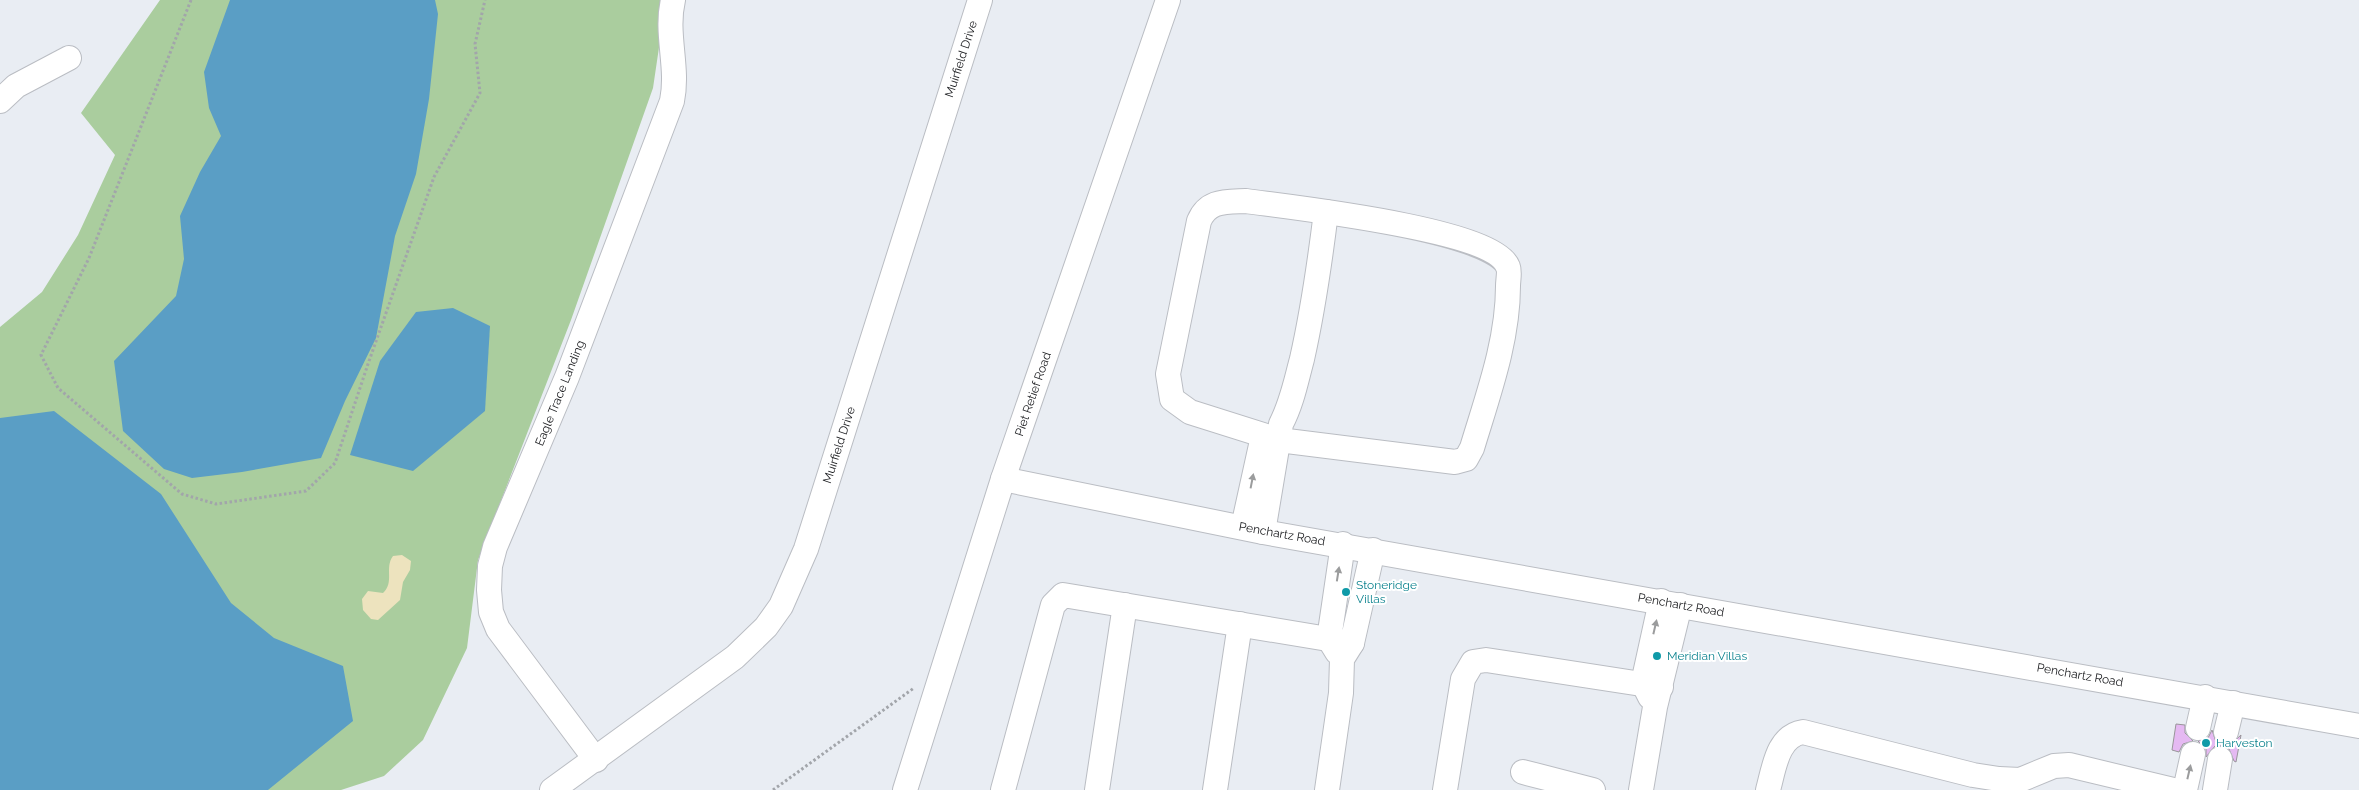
<svg xmlns="http://www.w3.org/2000/svg" width="2359" height="790" viewBox="0 0 2359 790" font-family="Raleway,sans-serif">
	<rect width="100%" height="100%" fill="#e9edf3"/>
	<path fill="#aacd9e" d="M160 0H666L653 88 571 320 478 560 467 648 423 740 384 776 341 790H0V327L42 292 78 235 115 155 81 113Z"/>
	<path fill="#ede3be" d="M402 555 411 561 410 570 403 582 400 600 378 620 371 619 363 610 362 599 368 591 383 593C395 582 384 568 393 556Z"/>
	<g fill="#5a9ec5">
		<path d="M230 0H435L438 14 429 99 416 174 395 236 376 338 345 401 321 458 242 472 192 478 164 469 123 431 114 361 176 296 184 259 180 216 200 172 221 136 209 108 204 72Z"/>
		<path d="M453 308 490 326 485 411 413 471 350 455 380 361 416 312Z"/>
		<path d="M54 411 161 494 231 603 274 638 343 666 353 721 268 790H0V418Z"/>
	</g>
	<g fill="#e5b9f2" stroke="#99959a">
		<path d="M2176 724 2185 725V733L2193 741 2183 744 2179 752 2172 750Z"/>
		<path d="M2212 730 2216 742 2223 745H2230L2241 735 2236 762 2234 761 2229 749 2223 746H2215L2206 757V749L2198 741 2208 738Z"/>
	</g>
	<g fill="none" stroke-linecap="round" stroke-linejoin="round">
		<g stroke="#babdc3" stroke-width="26">
			<g id="minor">
				<path d="M0 101 16 86 69 58"/>
				<path d="M1246 201C1288 207 1494 229 1508 267 1510 272 1508 280 1508 286 1508 341 1488 395 1472 448L1466 459 1455 462 1279 440 1190 412 1172 399 1168 374 1199 221C1208 200 1225 202 1246 201Z"/>
				<path d="M1003 479 1263 532 2359 726"/>
				<path d="M1243 527 1263 436"/>
				<path d="M1263 532 1281 424C1292 403 1296 381 1302 359 1313 310 1320 261 1326 212"/>
				<path d="M1337 652 1329 639 1343 544"/>
				<path d="M1650 697 1643 683 1661 601"/>
				<path d="M2198 728 2205 697"/>
				<path d="M2226 732 2233 703"/>
				<path d="M596 760 498 629 491 612 489 590 490 566 495 547 567 377 672 101C679 67 665 34 673 0"/>
				<path d="M1523 772 1593 790"/>
				<path d="M552 790 735 657 766 627 781 606 806 549 980 0"/>
				<path d="M905 790 1003 479 1168 0"/>
				<path d="M1003 790 1053 605 1063 595 1352 643"/>
				<path d="M1097 790 1125 605"/>
				<path d="M1215 790 1240 624"/>
				<path d="M1327 790 1341 693 1342 659 1352 643 1373 550"/>
				<path d="M1445 790 1463 679 1473 662 1486 660 1661 687"/>
				<path d="M1641 790 1655 707 1680 605"/>
				<path d="M1768 790C1774 769 1777 736 1803 732L1973 775 1999 779 2020 780 2054 766 2069 765 2173 790"/>
				<path d="M2185 790 2193 754"/>
				<path d="M2215 790 2220 759"/>
			</g>
		</g>
		<g stroke="#a2a5aa" stroke-width="3" stroke-dasharray="2.5 2.5" stroke-linecap="butt">
			<path d="M191 0 89 258 41 355 58 388 182 494 216 504 306 491 335 463 368 364 434 177 480 93 475 44 485 0"/>
			<path d="M773 790 914 688"/>
		</g>
		<use href="#minor" stroke="#fff" stroke-width="24"/>
	</g>
	<defs><path id="oneway-solid" d="M-6-.8H1V-3.2L6.5 0L1 3.2V.8H-6Z" transform="scale(1.25)"/></defs>
	<g fill="#9b9c9d">
		<use href="#oneway-solid" transform="translate(1252 481) rotate(-79)"/>
		<use href="#oneway-solid" transform="translate(1338 574) rotate(-81)"/>
		<use href="#oneway-solid" transform="translate(1655 627) rotate(-77)"/>
		<use href="#oneway-solid" transform="translate(2189 772) rotate(-77)"/>
	</g>
	<g fill="#0f9aa8" stroke="#fff" stroke-width="2">
		<circle cx="1346" cy="592" r="5"/>
		<circle cx="1657" cy="656" r="5"/>
		<circle cx="2206" cy="743" r="5"/>
	</g>
	<g text-anchor="middle" dominant-baseline="central" stroke-width="4" stroke-linejoin="round" paint-order="stroke">
		<g font-size="12" fill="#212225" stroke="#fff">
			<text transform="translate(961 59) rotate(-72)">Muirfield Drive</text>
			<text transform="translate(560 393) rotate(-68)">Eagle Trace Landing</text>
			<text transform="translate(1033 394) rotate(-71)">Piet Retief Road</text>
			<text transform="translate(839 445) rotate(-72)">Muirfield Drive</text>
			<text transform="translate(1282 534) rotate(10)">Penchartz Road</text>
			<text transform="translate(1681 605) rotate(10)">Penchartz Road</text>
			<text transform="translate(2080 675) rotate(10)">Penchartz Road</text>
		</g>
		<g font-size="12" fill="#0d838f" stroke="#fff" text-anchor="start">
			<text x="1356" y="585">Stoneridge<tspan x="1356" dy="14">Villas</tspan></text>
			<text x="1667" y="656">Meridian Villas</text>
			<text x="2216" y="743">Harveston</text>
		</g>
	</g>
</svg>
